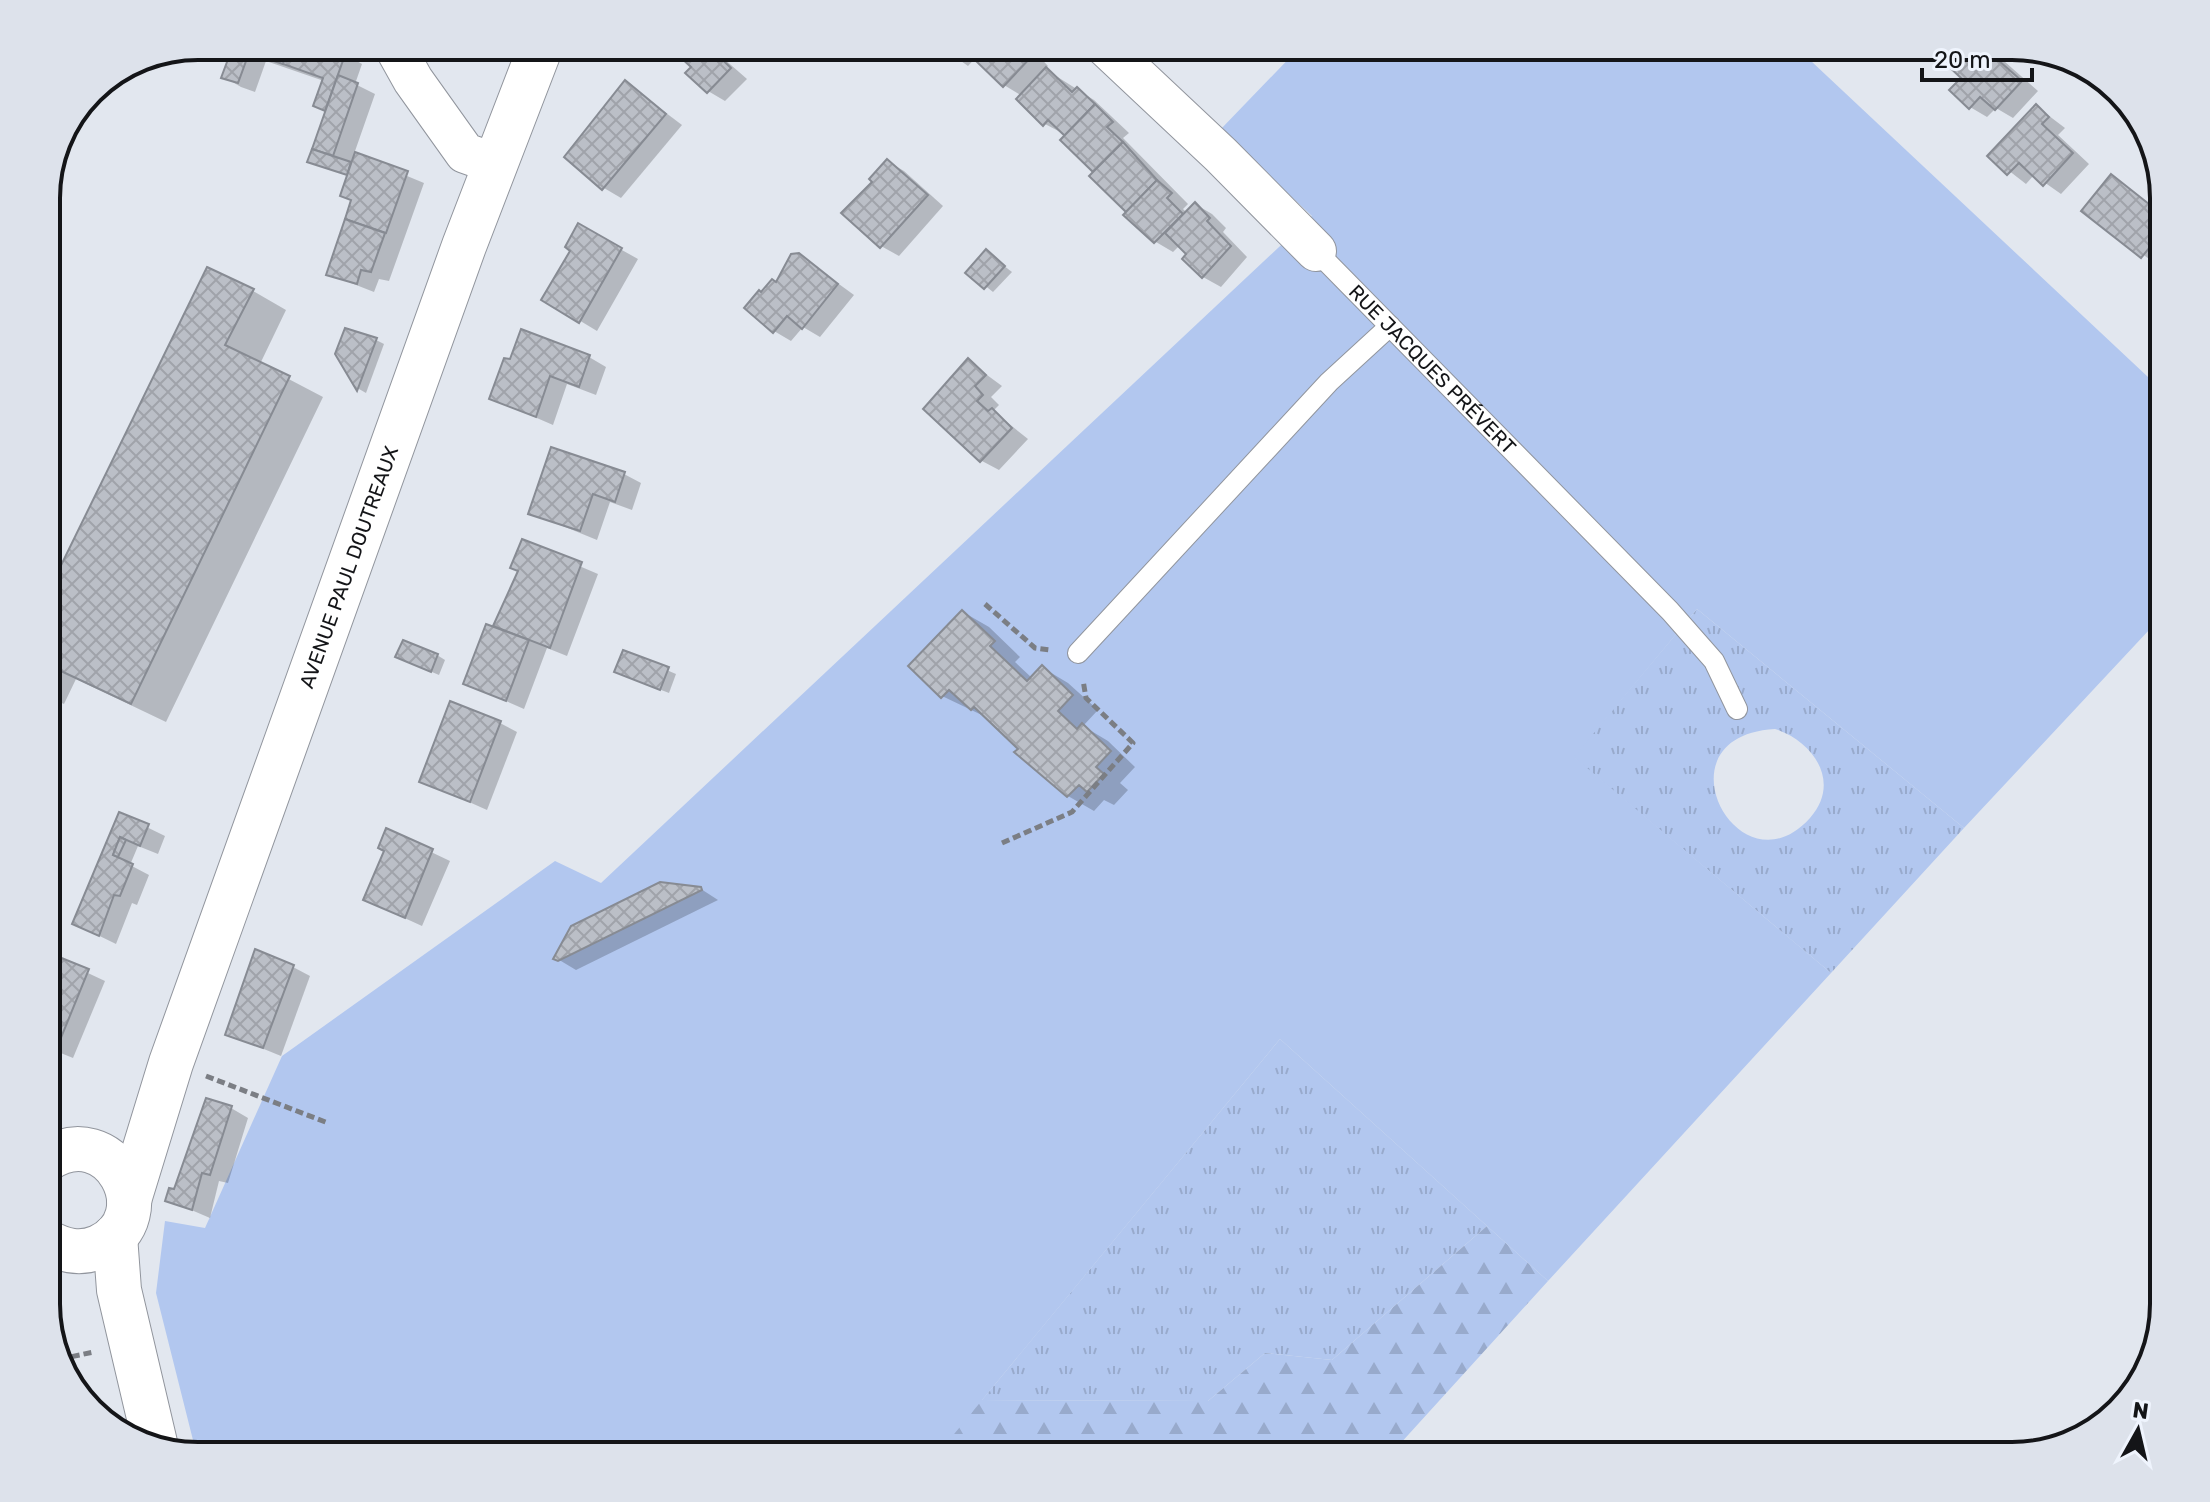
<svg xmlns="http://www.w3.org/2000/svg" width="2210" height="1502" viewBox="0 0 2210 1502" font-family="Rubik,sans-serif">
	<defs>
		<pattern id="grass-tufts" width="24" height="20" patternUnits="userSpaceOnUse" patternTransform="scale(2)"><rect width="24" height="20" fill="#b2c7ef"/><path d="M3 7l-1-3M5 7V3M7 7l1-3M15 17l-1-3M17 17v-4M19 17l1-3" fill="none" stroke="#98aacc"/></pattern>
		<pattern id="forest-firs" width="22" height="20" patternUnits="userSpaceOnUse" patternTransform="scale(2)"><rect width="22" height="20" fill="#b2c7ef"/><path d="M5 1l3.5 6h-7zM16 11l3.5 6h-7z" fill="#98aacc"/></pattern>
		<pattern id="building-cross-hatch" width="8" height="8" patternUnits="userSpaceOnUse" patternTransform="scale(2)"><rect width="8" height="8" fill="#bbbfc7"/><path d="M0 0l8 8M0 8l8-8" fill="none" stroke="#a0a3aa"/></pattern>
	</defs>
	<rect width="100%" height="100%" fill="#e2e7ef"/>
	<g fill="url(#grass-tufts)" fill-rule="evenodd">
		<path d="M1697 609 1964 828 1831 973 1573 757ZM1775 729C1813 741 1842 782 1810 818 1739 897 1653 736 1775 729Z"/>
		<path d="M1280 1039 1487 1226 1332 1360 1265 1353 1208 1401 982 1400Z"/>
	</g>
	<path fill="url(#forest-firs)" d="M1487 1226 1548 1281 1389 1456H850L862 1410 982 1400 1208 1401 1265 1353 1332 1360Z"/>
	<path fill="#b2c7ef" d="M1301 46H1795L2164 392V614L1964 828 1697 609 1574 757 1831 973 1548 1281 1280 1039 936 1456H197L156 1293 165 1221 205 1228 282 1056 555 861 601 883 1312 216 1220 130Z"/>
	<g fill="#0003">
		<path d="M235 46H350L348 56 362 64 355 84 375 94 354 154 424 183 389 281 379 279 374 292 328 274 353 201 349 176 318 165 327 112 316 105 324 81 266 61 255 92 241 87 224 77Z"/>
		<path d="M671 46H734L723 58 747 79 725 101 708 91 694 67Z"/>
		<path d="M940 46H1029L1048 66 1045 69 1094 100 1129 133 1123 138 1188 204 1183 209 1187 213 1195 204 1212 214 1226 228 1223 232 1247 257 1221 287 1203 277 1185 259 1189 254 1180 245 1173 252 1156 242 1126 214 1128 212 1068 136 1045 124 1022 96 1004 85 980 53 968 66Z"/>
		<path d="M1935 46H1987L2038 91 2013 118 1996 108 1987 117 1970 107 1963 78Z"/>
		<path d="M625 82 682 125 621 198 604 188Z"/>
		<path d="M2036 106 2065 128 2058 135 2089 164 2061 194 2034 175 2026 184 1990 156Z"/>
		<path d="M887 161 904 171 943 206 899 256 881 246 875 182Z"/>
		<path d="M2111 177 2164 215V261L2160 267 2084 211Z"/>
		<path d="M579 226 638 259 597 331 544 299 573 250Z"/>
		<path d="M986 252 1012 272 993 292 968 272Z"/>
		<path d="M799 255 854 295 820 337 803 327 791 341 774 331 762 294 777 284Z"/>
		<path d="M253 291 286 310 260 364 323 397 166 722 76 679 64 704 46 696V601Z"/>
		<path d="M376 340 384 344 366 393 359 389 337 354Z"/>
		<path d="M589 357 606 367 596 395 567 384 553 425 491 398Z"/>
		<path d="M968 361 1002 386 991 397 999 405 993 411 1028 439 999 470 982 461 926 409Z"/>
		<path d="M624 474 641 483 632 510 610 502 597 540 531 513Z"/>
		<path d="M523 542 598 574 567 656 547 648 524 709 465 683 520 572Z"/>
		<path d="M963 612 989 627 1020 657 1015 662 1032 678 1043 668 1068 683 1098 710 1083 726 1108 741 1135 767 1120 783 1128 790 1114 805 1104 800 1094 811 1068 796 988 718 942 696Z"/>
		<path d="M624 652 676 674 669 693 625 676Z"/>
		<path d="M437 655 445 660 439 675 406 661Z"/>
		<path d="M500 723 517 732 487 810 422 781Z"/>
		<path d="M46 758 53 762 46 775Z"/>
		<path d="M120 814 165 836 158 854 138 846 130 865 149 875 137 905 132 903 116 944 75 924Z"/>
		<path d="M387 831 450 861 422 926 365 900 386 850Z"/>
		<path d="M701 889 718 900 576 970 556 958Z"/>
		<path d="M60 960 105 981 73 1058 46 1047V993Z"/>
		<path d="M293 967 310 976 281 1056 227 1034Z"/>
		<path d="M231 1108 248 1118 228 1183 219 1181 210 1218 168 1200Z"/>
	</g>
	<g fill="url(#building-cross-hatch)" stroke="#878b93" stroke-width="2">
		<path d="M233 46H289L283 64 249 53 238 83 221 78Z"/>
		<path d="M289 46H332L346 52 325 111 313 106 323 78 283 64Z"/>
		<path d="M668 46H708L731 68 707 93 685 73 691 67Z"/>
		<path d="M937 46H961L950 58Z"/>
		<path d="M969 46H1024L1033 55 1003 87 977 62 981 57Z"/>
		<path d="M1933 46H1982L2022 81 1995 110 1980 97 1969 109 1949 90 1961 78 1930 49Z"/>
		<path d="M1046 67 1072 92 1077 87 1095 104 1065 136 1048 120 1043 126 1016 99Z"/>
		<path d="M338 75 358 83 333 156 312 149Z"/>
		<path d="M625 80 666 114 602 190 564 157Z"/>
		<path d="M1095 104 1113 122 1107 127 1123 142 1093 172 1060 140Z"/>
		<path d="M2036 104 2049 117 2042 124 2073 153 2043 186 2019 163 2007 175 1987 156Z"/>
		<path d="M1123 142 1157 180 1126 212 1089 176Z"/>
		<path d="M312 149 351 162 347 175 307 162Z"/>
		<path d="M355 152 408 171 386 233 345 219 351 200 340 196Z"/>
		<path d="M887 159 928 195 880 248 841 213 872 182 869 179Z"/>
		<path d="M2111 174 2164 216V230L2141 258 2081 211Z"/>
		<path d="M1157 180 1172 193 1167 198 1183 214 1154 243 1123 215Z"/>
		<path d="M1195 202 1210 218 1207 221 1231 246 1202 278 1182 259 1186 254 1165 233Z"/>
		<path d="M345 219 385 233 371 272 361 270 357 284 326 275Z"/>
		<path d="M578 223 622 248 579 323 541 300 570 251 565 247Z"/>
		<path d="M986 249 1005 266 984 289 965 273Z"/>
		<path d="M799 253 838 284 802 329 787 316 773 333 744 308 759 290 761 292 772 279 776 282 791 254Z"/>
		<path d="M207 267 254 289 225 345 290 376 131 704 46 664V596Z"/>
		<path d="M345 328 377 338 357 391 335 354Z"/>
		<path d="M521 329 590 355 579 387 550 376 536 417 489 399 504 358 510 359Z"/>
		<path d="M968 358 986 375 975 386 983 395 977 401 988 411 992 408 1012 428 980 462 923 409Z"/>
		<path d="M551 447 625 472 615 502 593 494 580 531 528 514Z"/>
		<path d="M522 539 582 562 550 648 493 626 518 571 510 568Z"/>
		<path d="M962 610 995 641 990 646 1027 681 1042 665 1073 695 1058 711 1077 729 1082 723 1111 751 1096 767 1104 774 1087 792 1079 785 1067 797 1014 752 1018 749 974 707 971 710 949 690 941 698 908 666Z"/>
		<path d="M486 624 529 640 506 701 463 684Z"/>
		<path d="M403 640 438 654 431 672 395 657Z"/>
		<path d="M623 650 669 667 660 690 614 672Z"/>
		<path d="M450 701 501 721 470 802 419 782Z"/>
		<path d="M119 812 149 824 140 846 120 837 113 855 133 864 120 896 114 895 99 936 72 924Z"/>
		<path d="M386 828 433 849 405 918 363 900 384 851 378 848Z"/>
		<path d="M120 837 126 840 118 857 113 855Z"/>
		<path d="M660 882 701 887 702 890 558 961 553 959 571 926Z"/>
		<path d="M255 949 294 965 263 1048 225 1035Z"/>
		<path d="M59 957 89 969 56 1050 46 1046V988Z"/>
		<path d="M206 1098 232 1106 210 1175 202 1173 192 1210 165 1201 169 1188 174 1189Z"/>
	</g>
	<g fill="none" stroke-linecap="round" stroke-linejoin="round">
		<g stroke="#91959d" stroke-width="22">
			<g id="lane">
				<path id="s1" d="M1316 251 1670 611 1714 661 1737 709"/>
				<path d="M1078 653 1329 382 1390 326"/>
			</g>
		</g>
		<g stroke="#91959d" stroke-width="42">
			<g id="street">
				<path d="M394 46 413 80 465 153 496 164"/>
				<path d="M1105 46 1221 155 1316 251"/>
			</g>
		</g>
		<g stroke="#91959d" stroke-width="46">
			<g id="secondary">
				<path d="M46 1160C111 1116 165 1217 99 1247 80 1255 63 1251 46 1241"/>
				<path id="s2" d="M129 1200 171 1063 464 246 541 46"/>
				<path d="M115 1236 119 1290 155 1443"/>
			</g>
		</g>
		<g stroke="#7b7e84" stroke-width="5" stroke-dasharray="8 4" stroke-linecap="butt">
			<path d="M985 604 1035 648 1051 650"/>
			<path d="M1002 843 1072 812 1133 743 1086 698 1083 680"/>
			<path d="M206 1076 328 1123"/>
			<path d="M60 1359 94 1352"/>
		</g>
		<use href="#lane" stroke="#fff" stroke-width="20"/>
		<use href="#street" stroke="#fff" stroke-width="40"/>
		<use href="#secondary" stroke="#fff" stroke-width="44"/>
	</g>
	<g text-anchor="middle" dominant-baseline="central" stroke-width="6" stroke-linejoin="round" paint-order="stroke">
		<g font-size="20" fill="#141518" stroke="#eff4fd">
			<text stroke="none"><textPath href="#s1" startOffset="166">RUE JACQUES PRÉVERT</textPath></text>
			<text stroke="none"><textPath href="#s2" startOffset="670">AVENUE PAUL DOUTREAUX</textPath></text>
		</g>
	</g>
	<path d="M0 0H2210V1502H0ZM198 60H2012A138 138 0 0 1 2150 198V1304A138 138 0 0 1 2012 1442H198A138 138 0 0 1 60 1304V198A138 138 0 0 1 198 60Z" fill="#dde2eb" fill-rule="evenodd"/>
	<path fill="none" stroke="#141518" stroke-width="4" d="M198 60H2012A138 138 0 0 1 2150 198V1304A138 138 0 0 1 2012 1442H198A138 138 0 0 1 60 1304V198A138 138 0 0 1 198 60Z"/>
	<g transform="translate(2138 1430) rotate(8)" stroke="#eff4fd" stroke-width="6" paint-order="stroke">
	<path d="M0-6L14 30L0 20L-14 30Z" fill="#141518"/>
	<text y="-12" font-size="22" font-weight="bold" text-anchor="middle" fill="#141518">N</text>
	</g>
	<path d="M1922 68v12h110v-12" fill="none" stroke="#141518" stroke-width="4"/>
	<text x="1934" y="68" font-size="24" fill="#141518" stroke="#eff4fd" stroke-width="6" paint-order="stroke">20 m</text>
</svg>
